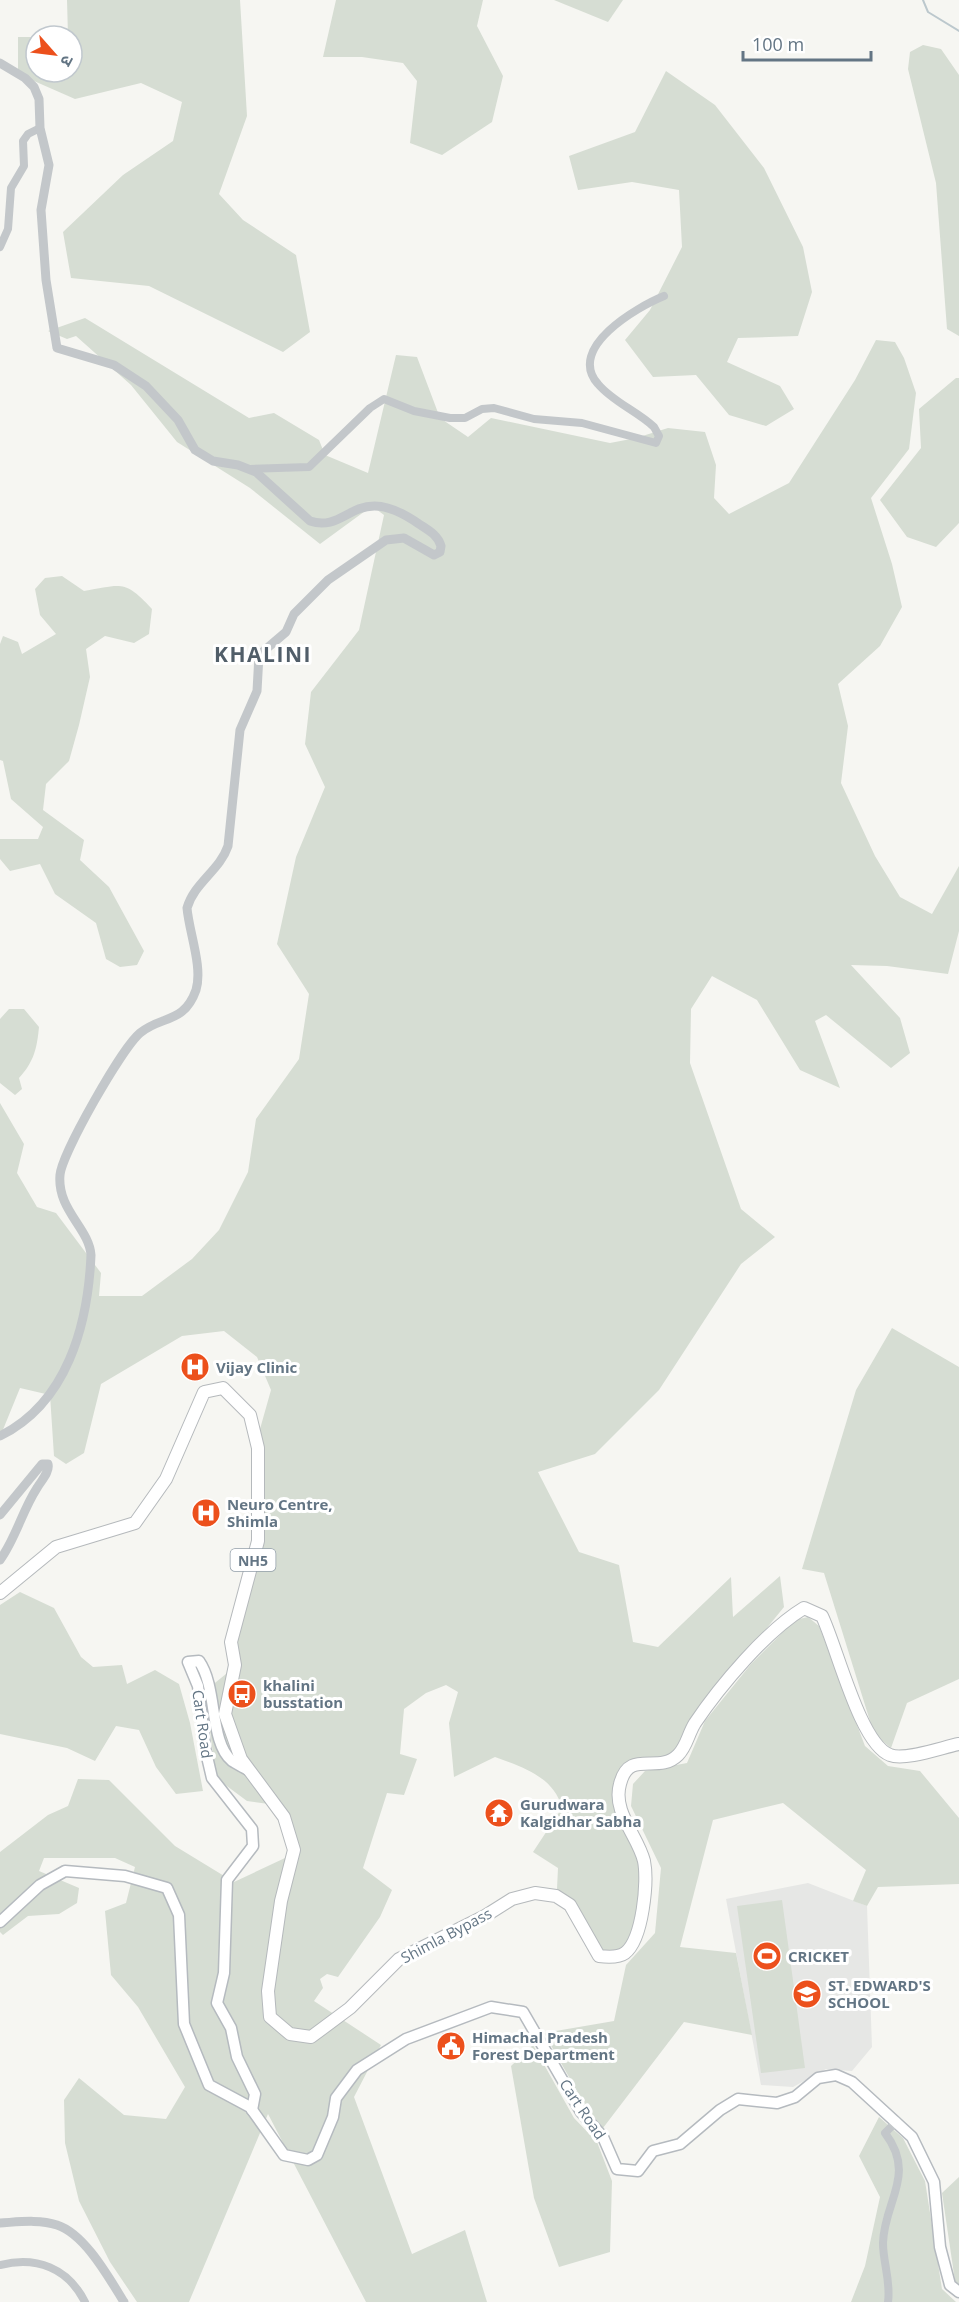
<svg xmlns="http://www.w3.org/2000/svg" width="959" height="2302" viewBox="0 0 959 2302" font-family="'Open Sans','Noto Sans Devanagari',sans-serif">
	<rect width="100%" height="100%" fill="#f6f6f2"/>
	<path fill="#e6e7e5" d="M808 1883 867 1906 872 2047 852 2071 826 2069 793 2087 761 2085 726 1899Z"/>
	<g fill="#d6ddd3">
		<path d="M67 0H240L247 116 219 194 243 220 296 255 310 332 283 352 149 286 71 278 63 232 123 175 173 141 182 102 141 83 75 99 18 74V37H36V72H72V36H68Z"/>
		<path d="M336 0H483L477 26 503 76 492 122 442 155 410 143 417 81 403 63 362 57H323Z"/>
		<path d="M554 0H623L608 22Z"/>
		<path d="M923 45 941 49 959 75V336L947 329 936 183 908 69 910 52Z"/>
		<path d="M666 71 715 105 764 168 803 247 812 292 798 336 738 338 727 362 780 386 794 409 766 426 729 415 696 375 653 377 625 340 650 310 682 247 679 190 632 182 578 190 569 156 635 132Z"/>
		<path d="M85 318 249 418 274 413 319 440 325 455 368 473 396 355 417 357 440 418 468 437 491 418 610 443 636 438 668 428 705 432 716 465 714 498 729 514 789 483 855 380 876 340 895 342 904 358 916 393 909 449 871 498 892 564 902 607 880 646 838 684 848 726 841 783 875 856 900 897 932 914 959 866V931L948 974 887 966 851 965 900 1018 910 1053 891 1068 826 1015 815 1021 840 1088 800 1070 757 1000 712 976 691 1009 690 1063 741 1209 775 1237 741 1264 659 1390 595 1454 538 1472 579 1552 619 1565 633 1642 658 1647 731 1577 733 1617 780 1576 784 1607 690 1722 681 1746 669 1758 635 1760 616 1785 640 1860 643 1880 631 1939 622 1950 600 1952 572 1903 557 1889 558 1868 533 1852 562 1808C554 1777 523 1767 495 1757L454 1777 449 1723 458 1692 446 1685 426 1693 404 1709 400 1754 417 1759 404 1795 387 1793 363 1868 392 1890 380 1917 338 1977 327 1974 320 1979 323 1988 314 2001 381 2045 354 2097 412 2254 465 2230 487 2302H366L268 2114 189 2302H137L110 2262 79 2201 65 2143 64 2100 79 2078 124 2115 166 2119 185 2087 138 2007 111 1975 105 1911 126 1903 135 1867 115 1858H44L39 1871 79 1888 77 1903 59 1914 28 1916 3 1935 0 1932V1852L48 1815 68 1806 78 1779 109 1780 175 1846 234 1882 300 1851 283 1806 247 1801 216 1778 205 1691 237 1665 233 1642 260 1542V1429L271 1390 257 1357 224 1331 182 1336 101 1384 84 1453 66 1464 54 1456 50 1395 20 1388 0 1437V1103L24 1144 17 1173 37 1207 56 1213 101 1273 99 1296H142L192 1259 219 1230 248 1172 256 1119 299 1059 309 994 277 944 296 857 325 787 305 744 311 692 359 630 384 515 372 506 320 544 250 488 177 442 131 385 76 336 67 339 48 331Z"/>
		<path d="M956 378H959V523L936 547 907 537 880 500 921 448 919 409Z"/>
		<path d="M62 576 84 591C122 585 124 579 152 609L149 634 134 643 105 636 86 649 90 677 79 725 69 761 46 784 43 810 84 840 80 860 109 887 144 951 137 965 120 967 106 959 96 923 55 894 40 864 10 871 0 859V839H38L43 827 11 799 3 761 0 760V644L3 636 18 642 22 654 56 634 40 615 35 589 45 578Z"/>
		<path d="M9 1009H24L39 1027C37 1048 34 1062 19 1078L22 1089 15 1095 0 1083V1019Z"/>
		<path d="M892 1328 959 1367V1679L907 1703 891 1748 874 1734 824 1573 802 1569 856 1390Z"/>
		<path d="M20 1592 54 1608 81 1657 93 1667 122 1665 127 1684 155 1670 179 1684 190 1723 203 1791 176 1794 156 1767 139 1730 116 1726 95 1761 67 1748 0 1734V1605Z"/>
		<path d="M808 1617 819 1626 865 1746 888 1766 920 1771 959 1818V1884L878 1887 867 1906 853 1901 866 1870 783 1803 713 1820 680 1947 736 1953 752 2035 684 2022 603 2128 586 2107 544 2033 614 2021 626 1965 655 1933 661 1868 631 1806 633 1784 645 1771 687 1763 705 1721 751 1664 795 1620Z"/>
		<path d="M782 1900 805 2068 761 2073 737 1906Z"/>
		<path d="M533 2045 574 2118 597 2142 612 2181 610 2252 559 2267 534 2198 511 2066Z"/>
		<path d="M879 2117 903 2138 925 2181 942 2289 956 2302H851L865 2266 880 2197 859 2156Z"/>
		<path d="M959 2177V2284L955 2281 942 2193Z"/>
	</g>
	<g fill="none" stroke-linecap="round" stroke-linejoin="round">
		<path stroke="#bcc8cd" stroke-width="2" d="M923 0 928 12 959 31"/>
		<g stroke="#b5babf" stroke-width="13">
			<g id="secondary">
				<path d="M248 1770C243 1767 237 1764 232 1761 209 1742 218 1688 199 1661L188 1662 198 1686 205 1748 212 1778 252 1829 253 1846 227 1880 224 1973 217 2003 231 2028 237 2057 255 2094 252 2110"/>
				<path d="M0 1922 40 1885 65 1871 125 1876 167 1888 179 1915 184 2024 209 2085 250 2107 284 2155 308 2160 317 2155 333 2117 336 2098 357 2070 406 2039 491 2007 523 2012 581 2112 603 2137 617 2169 638 2171 653 2151 680 2144 720 2110 738 2099 777 2103 795 2097 818 2078 836 2075 852 2082 912 2137 934 2182 940 2247 950 2285 959 2292"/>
			</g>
		</g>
		<g stroke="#b5b9bc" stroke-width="14">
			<path id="trunk" d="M0 1593 56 1547 135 1523 166 1479 204 1392 223 1388 250 1415 258 1448V1541L231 1642 235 1665 225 1714 241 1759 284 1817 294 1850 281 1901 268 1991 270 2017 290 2034 311 2037 350 2008 399 1959 485 1916 512 1899 535 1893 556 1896 570 1905 599 1956C607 1957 618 1958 625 1953 643 1939 648 1881 644 1861 638 1836 612 1812 620 1784 629 1748 658 1775 678 1755 687 1746 688 1734 695 1723 720 1686 766 1631 804 1608L822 1616C837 1647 860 1744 890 1755 905 1761 943 1747 959 1744"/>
		</g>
		<g stroke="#c3c7ca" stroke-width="8">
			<path d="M0 247 8 229 11 188 24 166 23 141 28 134 40 128"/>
			<path d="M250 469 309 467 370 408 384 399 414 411 450 418H465L482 409 494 408 534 419 582 423 656 443 659 436 654 427C637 411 613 402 598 384 566 348 637 307 664 296"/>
			<path d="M0 2265C37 2256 68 2268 85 2302"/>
			<path d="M888 2302C891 2281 883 2263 883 2243 884 2201 917 2175 885 2133L897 2121"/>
		</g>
		<g stroke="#c3c7ca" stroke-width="9">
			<path d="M0 63 25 78 34 87 39 99 40 128 49 165 41 210 46 280 57 348 114 365 146 386 178 420 195 450 213 461 238 465 256 472 310 521C349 534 355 479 419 524 428 530 438 535 441 546L440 552 434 555 404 538 386 540 328 580 294 614 286 632 259 655 257 691 240 730 228 846C220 870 194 883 187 908 189 932 203 967 196 990 184 1024 162 1015 140 1033 122 1048 62 1153 60 1175 57 1210 89 1228 91 1255 88 1325 67 1403 0 1436"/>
			<path d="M0 1515 42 1464H48C50 1472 41 1481 37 1488 22 1511 16 1538 0 1560"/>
			<path d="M0 2223C18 2222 39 2219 57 2225 85 2234 109 2278 124 2302"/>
		</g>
		<use href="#secondary" stroke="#fff" stroke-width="10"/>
		<use href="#trunk" stroke="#fff" stroke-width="12"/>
	</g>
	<defs>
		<g id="hospital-disc" transform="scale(1.5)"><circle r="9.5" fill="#ec501c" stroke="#fff"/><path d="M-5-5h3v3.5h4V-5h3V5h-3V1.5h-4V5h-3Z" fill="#fff"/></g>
		<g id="bus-disc" transform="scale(1.5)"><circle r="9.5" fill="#ec501c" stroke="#fff"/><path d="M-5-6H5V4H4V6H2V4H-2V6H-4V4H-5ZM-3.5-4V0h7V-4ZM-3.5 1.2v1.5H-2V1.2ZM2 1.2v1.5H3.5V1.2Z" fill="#fff"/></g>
		<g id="temple-disc" transform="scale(1.5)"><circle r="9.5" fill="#ec501c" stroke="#fff"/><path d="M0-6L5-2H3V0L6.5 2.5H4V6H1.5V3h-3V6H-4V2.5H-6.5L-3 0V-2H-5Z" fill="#fff"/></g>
		<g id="stadium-disc" transform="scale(1.5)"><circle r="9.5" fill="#ec501c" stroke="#fff"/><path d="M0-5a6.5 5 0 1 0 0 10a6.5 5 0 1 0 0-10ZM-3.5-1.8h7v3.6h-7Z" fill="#fff"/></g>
		<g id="school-disc" transform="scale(1.5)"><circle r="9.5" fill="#ec501c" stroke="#fff"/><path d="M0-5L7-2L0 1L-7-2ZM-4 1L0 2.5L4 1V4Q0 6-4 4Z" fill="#fff"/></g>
		<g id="civic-disc" transform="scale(1.5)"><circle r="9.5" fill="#ec501c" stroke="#fff"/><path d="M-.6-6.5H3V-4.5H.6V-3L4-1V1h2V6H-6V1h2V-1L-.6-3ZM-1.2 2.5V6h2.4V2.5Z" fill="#fff"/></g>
	</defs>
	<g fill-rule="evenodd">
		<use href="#hospital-disc" x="195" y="1367"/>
		<use href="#hospital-disc" x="206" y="1513"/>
		<use href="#bus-disc" x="242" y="1694"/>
		<use href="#temple-disc" x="499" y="1813"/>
		<use href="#stadium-disc" x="767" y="1956"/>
		<use href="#school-disc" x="807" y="1994"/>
		<use href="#civic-disc" x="451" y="2046"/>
	</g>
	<g text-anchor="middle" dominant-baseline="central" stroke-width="6" stroke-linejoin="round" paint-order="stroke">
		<rect fill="#fff" stroke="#929ea9" stroke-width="1.5" x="230.5" y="1549" width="45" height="22" rx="4.5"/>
		<g font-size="14" font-weight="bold" fill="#637584">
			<text x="253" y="1560">NH5</text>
		</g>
		<g font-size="15" font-weight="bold" fill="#637584" stroke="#fff" text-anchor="start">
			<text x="216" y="1367">Vijay Clinic</text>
			<text x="227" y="1504">Neuro Centre,<tspan x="227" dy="17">Shimla</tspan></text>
			<text x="263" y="1685">khalini<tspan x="263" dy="17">busstation</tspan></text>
			<text x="520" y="1804">Gurudwara<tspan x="520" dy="17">Kalgidhar Sabha</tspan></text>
			<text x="788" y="1956">CRICKET</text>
			<text x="828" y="1985">ST. EDWARD'S<tspan x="828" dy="17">SCHOOL</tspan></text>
			<text x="472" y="2037">Himachal Pradesh<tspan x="472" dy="17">Forest Department</tspan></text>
		</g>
		<g font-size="15" fill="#637584" stroke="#fff">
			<text transform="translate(203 1724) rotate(82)">Cart Road</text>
			<text transform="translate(446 1935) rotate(-28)">Shimla Bypass</text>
			<text transform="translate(583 2109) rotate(56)">Cart Road</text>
		</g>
		<g font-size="21" font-weight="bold" letter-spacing="1.5" fill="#515e69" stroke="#fff">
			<text x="263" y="654">KHALINI</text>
		</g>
	</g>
	<g transform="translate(54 54) rotate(118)"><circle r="28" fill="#ffffff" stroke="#c1c8ce" stroke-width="1.5"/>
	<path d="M0-4.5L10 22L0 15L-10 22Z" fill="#ec501c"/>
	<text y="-9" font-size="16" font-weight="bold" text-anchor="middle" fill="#637584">उ</text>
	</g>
	<path d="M743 51v9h128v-9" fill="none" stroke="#637584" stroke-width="3"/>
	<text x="752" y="51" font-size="18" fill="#637584" stroke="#ffffff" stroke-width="4.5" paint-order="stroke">100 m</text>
</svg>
